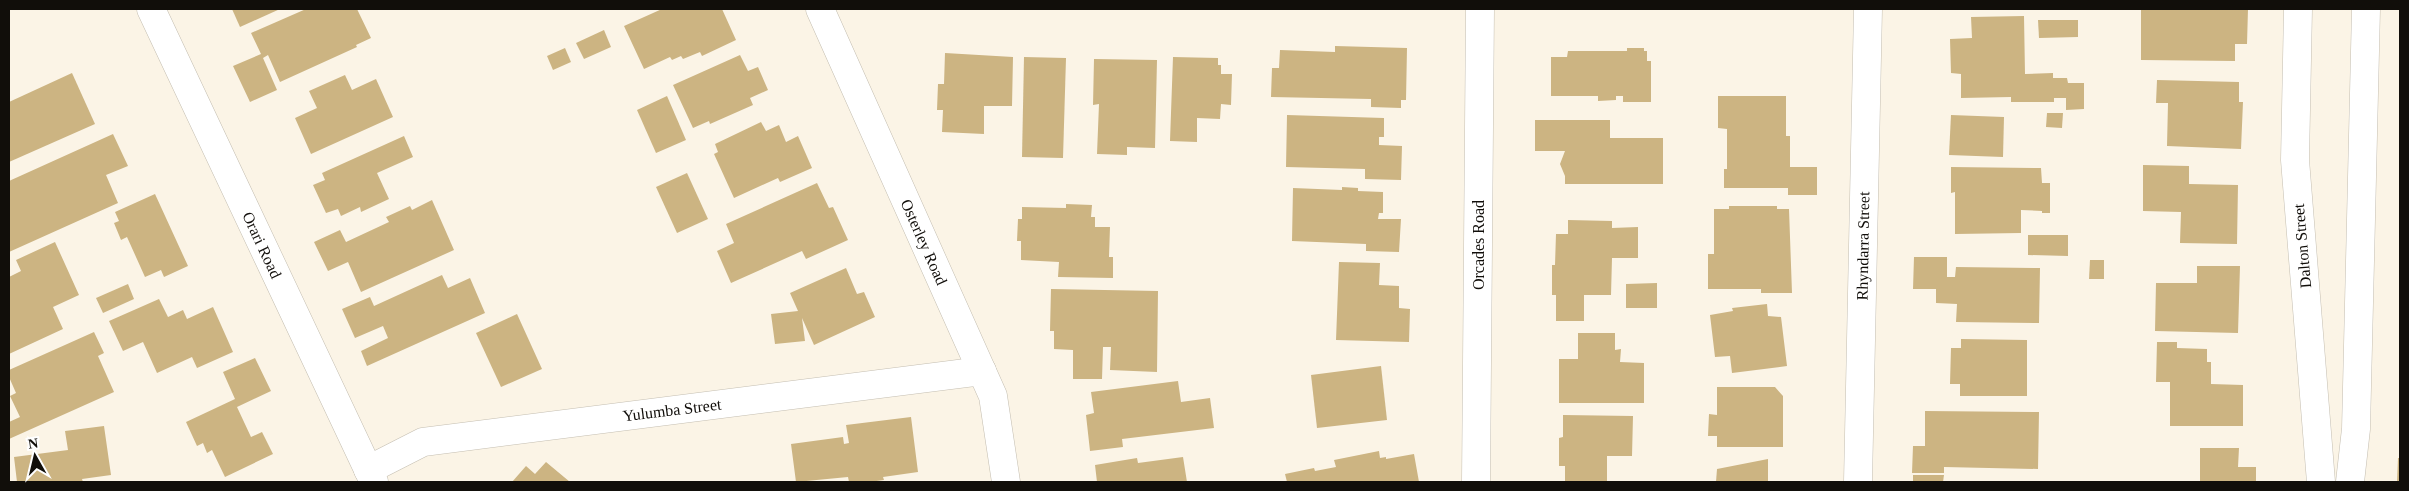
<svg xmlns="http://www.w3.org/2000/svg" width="2409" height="491" viewBox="0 0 2409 491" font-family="Georgia,serif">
	<rect width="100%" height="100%" fill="#fbf4e6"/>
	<g fill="#ccb482">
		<path d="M232 9H280L240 27Z"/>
		<path d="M306 9H357L371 38 356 45 357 47 280 82 268 55 263 58 277 90 250 102 233 66 261 54 251 33Z"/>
		<path d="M662 9H722L736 40 702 56 700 52 683 59 681 56 672 60 670 57 644 69 624 26Z"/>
		<path d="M2141 9H2248L2247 44H2235V61L2141 60Z"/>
		<path d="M2024 16 2025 74 2053 73V78H2067L2068 83H2084V109L2066 110V98H2054V102H2011V97L1961 98V74L1951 73 1950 39 1972 38 1971 17Z"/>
		<path d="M2038 20H2078V37L2039 38Z"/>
		<path d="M604 30 611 47 584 59 576 43Z"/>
		<path d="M1335 46 1407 48 1406 100H1401V108L1371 107V99L1271 97 1272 68H1279L1280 50 1335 52Z"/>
		<path d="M565 48 571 62 553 70 547 56Z"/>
		<path d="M1627 48H1644V51H1647V61H1651V102H1623V96H1616V100L1598 101V96H1551V57H1567L1568 51H1627Z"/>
		<path d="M945 53 1013 57 1012 106H984V134L942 132 943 110H937L938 84H944Z"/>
		<path d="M740 55 748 71 758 67 768 90 750 98 753 105 710 124 709 121 693 128 673 85Z"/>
		<path d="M1024 57 1066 58 1063 158 1022 157Z"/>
		<path d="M1173 57 1218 58V65H1221V74H1232L1231 105 1221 104 1220 119 1197 118V142L1170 141Z"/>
		<path d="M1094 59 1157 60 1155 148 1127 147V155L1097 154 1099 104 1093 105Z"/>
		<path d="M72 73 95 124 9 162V102Z"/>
		<path d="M345 75 352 90 376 79 393 117 311 154 295 118 317 108 309 91Z"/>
		<path d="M2157 80 2239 82V102H2243L2241 149 2167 146 2168 103H2156Z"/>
		<path d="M667 96 686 140 656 153 637 110Z"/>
		<path d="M1718 96H1786V136H1790V167H1817V195H1788V188H1724V169H1727V129L1718 128Z"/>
		<path d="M2047 113H2063L2062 128 2046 127Z"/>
		<path d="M1287 115 1384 118V137H1379V145L1402 146 1401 180 1365 179V169L1286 167Z"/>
		<path d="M1951 115 2004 117 2003 157 1949 155Z"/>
		<path d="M1535 120H1610V138H1663V184H1565V176L1560 164 1565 151H1535Z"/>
		<path d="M761 122 766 131 779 125 786 142 798 136 812 168 780 182 778 178 734 198 714 154 718 152 715 144Z"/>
		<path d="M113 134 128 166 106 175 118 203 9 252V181Z"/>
		<path d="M404 136 413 157 377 173 389 199 361 212 360 207 341 216 338 209 326 213 313 185 325 180 322 173Z"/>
		<path d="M2143 165 2189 166V184L2238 185 2237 244 2180 243 2181 212 2143 211Z"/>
		<path d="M1951 167 2041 168 2042 183H2050V213H2042V211L2021 210V233L1955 234V192L1951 193Z"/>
		<path d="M687 173 708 219 677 233 656 187Z"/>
		<path d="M817 183 829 208 833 207 848 240 806 259 802 251 731 283 717 251 734 243 726 224Z"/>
		<path d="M1342 187 1358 188V191L1383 192V213H1379L1378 219H1401L1399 252 1366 251V244L1292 241 1293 188 1342 190Z"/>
		<path d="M155 194 188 266 164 277 161 270 145 277 127 237 121 240 114 223 119 221 115 212Z"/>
		<path d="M432 200 454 250 361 292 348 262 328 271 314 242 340 230 346 242 389 222 386 217 410 206 412 210Z"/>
		<path d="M1066 204 1092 205 1091 217H1095V227H1110L1109 257H1113V278L1058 277 1059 262 1021 260V241H1017L1018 219H1022V207L1066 208Z"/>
		<path d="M1729 206H1777V209H1789L1792 293H1761V289H1708V254H1714V209H1729Z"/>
		<path d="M1568 220 1612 221V228L1638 227V258H1612L1611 295H1584V321H1556V295H1552V265H1555L1556 234H1568Z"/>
		<path d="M2028 235H2068V256L2028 255Z"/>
		<path d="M55 242 79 295 53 307 63 329 9 354V277L21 271 16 260Z"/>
		<path d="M1914 257H1947V277H1955L1956 267 2040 268 2039 323 1956 322 1957 304 1936 303V289H1913Z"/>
		<path d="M2090 260H2104V279H2089Z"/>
		<path d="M1339 262 1380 263 1379 285 1399 286V308L1410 309 1409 342 1336 340Z"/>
		<path d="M2197 266H2240L2238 333 2155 331 2156 283H2197Z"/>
		<path d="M846 268 857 294 864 292 875 317 814 345 802 318 805 341 775 344 771 314 798 311 790 293Z"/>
		<path d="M442 275 448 288 470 278 485 313 367 366 361 351 388 338 383 326 355 338 342 309 370 297 374 306Z"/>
		<path d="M1657 283V308H1626V284Z"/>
		<path d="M128 284 134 299 103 313 96 298Z"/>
		<path d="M1051 289 1158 291 1157 372 1110 370 1111 347H1103L1102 379H1073V350L1054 349V331H1050Z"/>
		<path d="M159 299 168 317 183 310 187 319 213 307 233 352 197 368 192 357 157 373 143 342 123 351 109 321Z"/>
		<path d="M1767 304 1768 316 1781 317 1787 366 1732 373 1730 356 1715 357 1710 315 1733 311 1732 308Z"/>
		<path d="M517 314 542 369 501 387 476 333Z"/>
		<path d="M94 332 104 353 98 356 114 392 9 439V422L20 417 10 396 16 393 9 377V370Z"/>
		<path d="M1578 333H1615V350L1621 349 1620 362 1644 363V403H1559V359H1578Z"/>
		<path d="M1961 339 2027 340V396H1960V384H1950L1951 348H1961Z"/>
		<path d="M2157 342H2177V348L2207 349V362H2211V384L2243 385V426H2170V382H2156Z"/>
		<path d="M255 358 271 391 237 407 251 437 262 432 273 454 225 477 212 450 207 453 203 443 197 446 186 422 235 399 223 372Z"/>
		<path d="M1381 366 1387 420 1317 428 1311 375Z"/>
		<path d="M1178 381 1181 402 1210 398 1214 428 1122 439 1123 447 1090 451 1086 415 1094 413 1091 392Z"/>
		<path d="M1717 387H1775L1783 396V447H1717V436H1708L1709 414 1717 415Z"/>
		<path d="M1925 411 2039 412 2038 469 1944 467V473H1912L1913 446H1925Z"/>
		<path d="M1563 415 1633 416 1632 456H1607V482H1565V466H1559V438L1563 437Z"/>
		<path d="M911 417 918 472 883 477 884 480 869 482H849L848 477 796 482 791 444 843 437 844 444 849 443 846 425Z"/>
		<path d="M104 426 111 475 82 479 83 482H17L14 457 68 450 65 431Z"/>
		<path d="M2200 448H2239L2238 467H2256V482H2200Z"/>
		<path d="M1379 451 1380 458 1386 457V459L1414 454 1419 482H1287L1285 474 1314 468 1315 471 1336 467 1334 460Z"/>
		<path d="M1183 457 1187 482H1097L1095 465 1137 458 1138 463Z"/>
		<path d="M2398 458H2400V482H2397Z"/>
		<path d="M1768 459V482H1716L1717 469Z"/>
		<path d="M546 462 570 482H512L526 466 535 474Z"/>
		<path d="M1913 475H1944L1943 482H1913Z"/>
	</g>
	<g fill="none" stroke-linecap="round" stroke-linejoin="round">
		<g stroke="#c4beb1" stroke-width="29">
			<g id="minor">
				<path d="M151 9 374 482"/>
				<path d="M820 9 993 396 1006 482"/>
				<path d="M2298 9 2295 160 2321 482"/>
				<path d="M368 470 423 442 982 371"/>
				<path d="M1476 482 1480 9"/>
				<path d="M2350 482 2356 429 2366 9"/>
			</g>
		</g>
		<g stroke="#c4beb1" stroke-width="29">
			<path id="tertiary" d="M1858 482 1868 9"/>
		</g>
		<use href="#minor" stroke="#fff" stroke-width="28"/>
		<use href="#tertiary" stroke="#fff" stroke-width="28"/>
	</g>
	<g text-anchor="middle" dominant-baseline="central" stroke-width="5" stroke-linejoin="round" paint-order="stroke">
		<g font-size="16" fill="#110e0a" stroke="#fff">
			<text transform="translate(924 242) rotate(66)">Osterley Road</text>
			<text transform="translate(262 245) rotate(65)">Orari Road</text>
			<text transform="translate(1478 245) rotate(-90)">Orcades Road</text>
			<text transform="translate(1863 246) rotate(-89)">Rhyndarra Street</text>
			<text transform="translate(2302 246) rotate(-95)">Dalton Street</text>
			<text transform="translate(672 410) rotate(-7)">Yulumba Street</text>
		</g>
	</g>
	<rect width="2409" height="491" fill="none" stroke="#110e0a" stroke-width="20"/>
	<g transform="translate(35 456) rotate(352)" stroke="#ffffff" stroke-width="4" paint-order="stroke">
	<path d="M0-4L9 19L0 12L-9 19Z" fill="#110e0a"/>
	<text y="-8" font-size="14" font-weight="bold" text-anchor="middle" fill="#110e0a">N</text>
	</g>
</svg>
